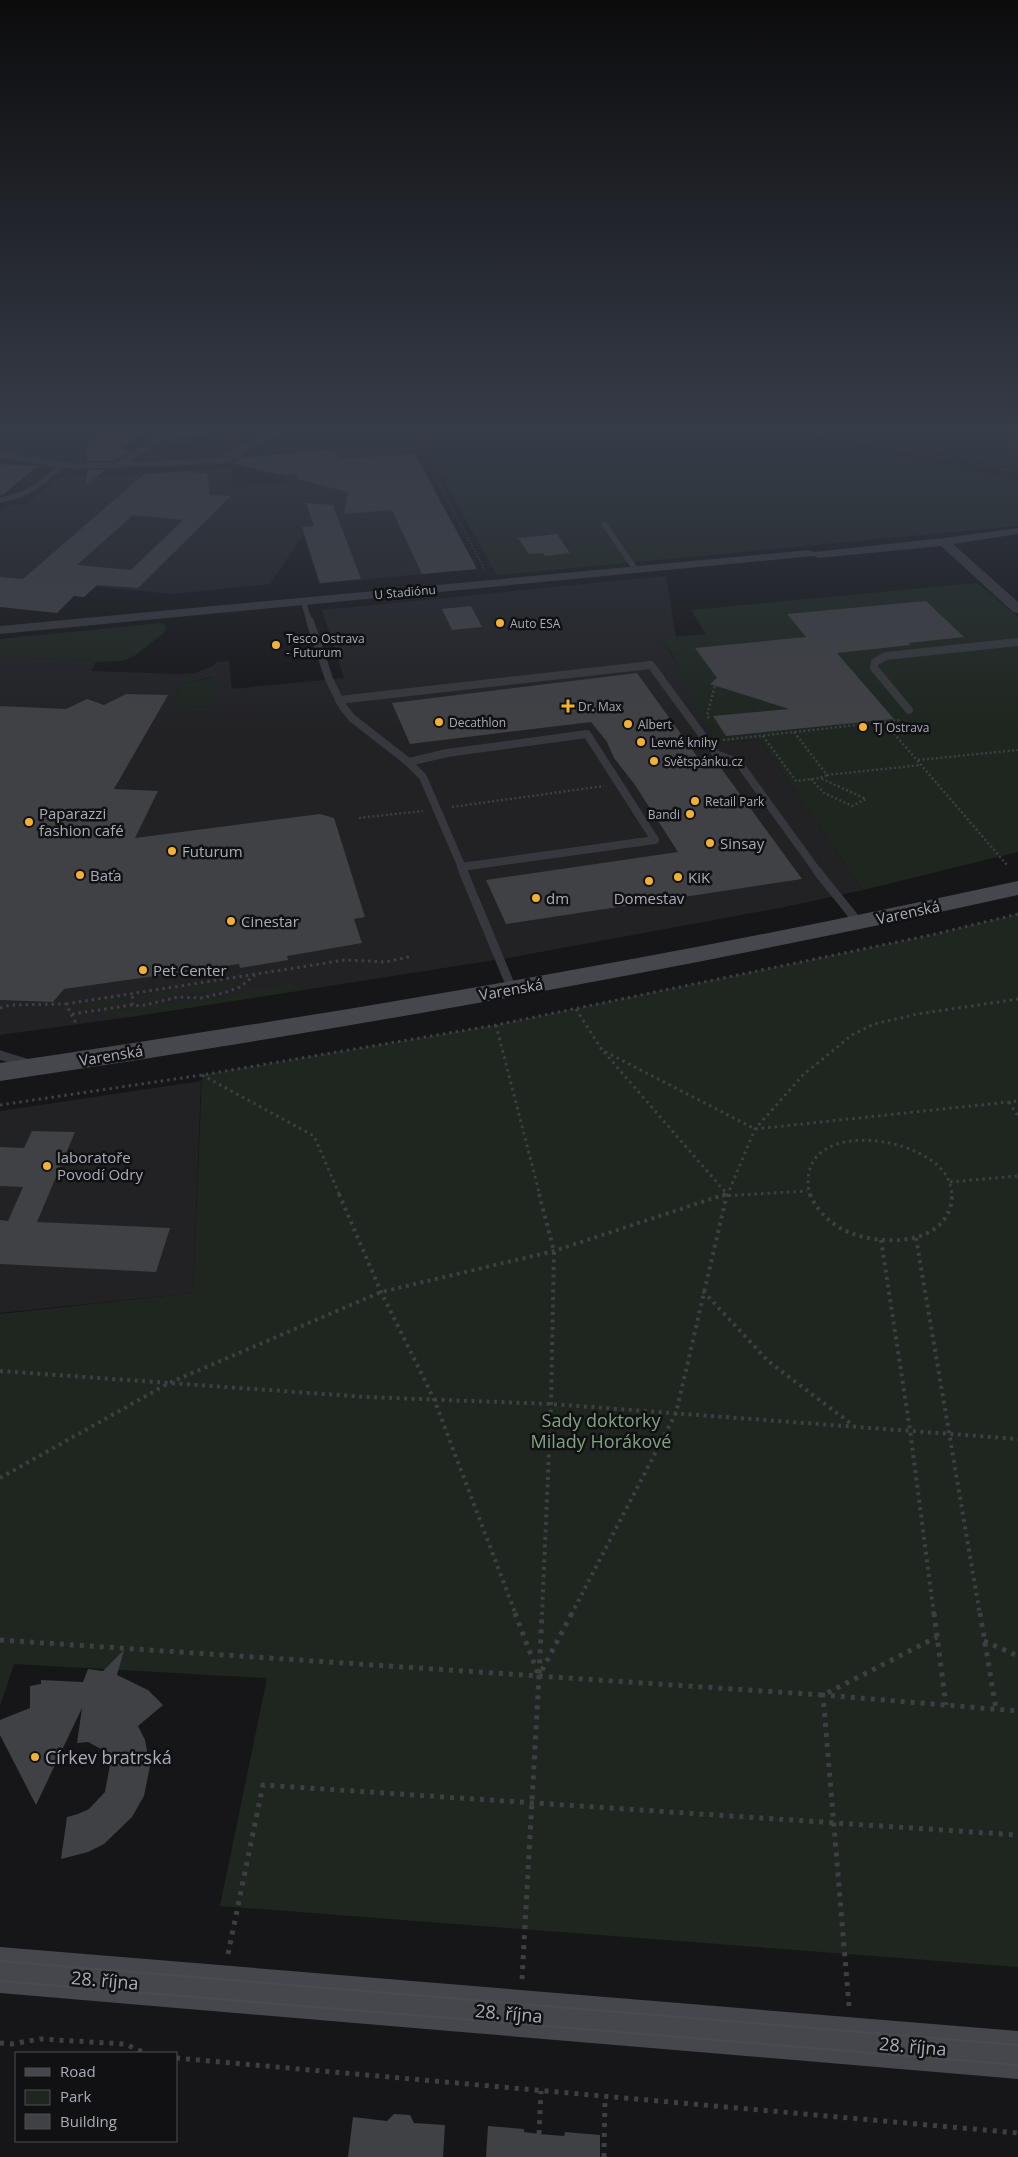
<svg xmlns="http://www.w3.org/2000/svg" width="1018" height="2157" viewBox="0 0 1018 2157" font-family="'Open Sans',sans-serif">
	<rect width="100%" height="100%" fill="#161618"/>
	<g fill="#222225" fill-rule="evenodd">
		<path d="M984 429H1018V460L1010 454Z"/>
		<path d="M408 442 476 569 319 584 303 535 270 584 173 594 0 577V512L9 505 28 504 56 479 231 468 232 487 286 483 277 454Z"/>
		<path d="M666 576 676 637 662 638 721 743 759 739 863 890 785 907 508 958 130 1017 0 1035V657L97 660 91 671 177 674 194 673 213 666 216 662 229 661 232 689 344 678 322 610ZM211 677 210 707 174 705 180 685Z"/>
		<path d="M201 1081 193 1293 0 1313V1111Z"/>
	</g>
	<g fill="#1e261f">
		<path d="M12 429H65L52 437 5 436Z"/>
		<path d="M271 429H402L421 441 566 429H749L1018 480V526L497 575 421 441 244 457 264 441 267 432Z"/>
		<path d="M815 429H984L1018 460V469Z"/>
		<path d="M201 433 243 438 225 451 232 452 224 458H214L224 456V453L215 452 223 450 220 436 195 438 197 458 207 459 183 460 192 458 191 444 165 446 166 460H176L163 463 162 459 144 460 143 464 128 463 137 462 169 441 163 440Z"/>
		<path d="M0 441 128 455C100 474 33 458 0 451Z"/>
		<path d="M977 583 1018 617V852L863 890 759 739 721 743 699 715 671 652 661 638 706 634 691 610Z"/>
		<path d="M161 623 166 626 165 632 134 656 122 661 95 662 96 660 0 657V639Z"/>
		<path d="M214 677 216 681 213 705 210 707 174 705 180 685Z"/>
		<path d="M1018 914V1967L220 1906 267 1678 14 1664 0 1706V1314L193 1293 202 1075 496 1025 931 935Z"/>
		<path d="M244 979 222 990H209L198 994 174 993 162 999H149L140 1003 134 996Z"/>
		<path d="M289 981 304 990 130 1017 101 1015 103 1011 142 1009 149 1005 165 1004 186 999 202 1001 227 997 249 989 271 988Z"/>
		<path d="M130 997 125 1004H112L105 1007 87 1006 81 1009 80 1005Z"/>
	</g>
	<g fill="#404145" fill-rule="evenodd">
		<path d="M107 429H149L121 449 131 450 114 461H87V442Z"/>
		<path d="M334 449 340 459 415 454 477 569 422 574 392 510 344 514 348 492 298 479 296 474 281 475 232 463 241 458Z"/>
		<path d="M0 464 12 465 37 466 4 494 0 495Z"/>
		<path d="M87 470H106L86 484Z"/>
		<path d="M194 471V474L207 473 210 495 231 496 138 588 97 585 84 597 74 596 57 613 0 607V577L23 579 144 474ZM133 515 183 520 131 570 77 565Z"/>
		<path d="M306 503 333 505 361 579 320 583 302 527 314 526Z"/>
		<path d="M557 534 570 553 545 556 543 553 529 554 518 538Z"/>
		<path d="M926 601 964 637 909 643 911 645 837 653 894 719 726 736 713 716 789 709 710 684 717 678 695 648 806 637 787 614Z"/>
		<path d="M471 606 482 627 452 630 442 609Z"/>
		<path d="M637 673 704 766 718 764 802 879 506 924 486 880 678 852 635 785 614 758 607 742 591 722 410 744 392 703Z"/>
		<path d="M126 694 168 695 114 789 158 791 135 838 320 814 334 818 365 917 354 919 362 943 287 956 288 960 240 968 239 964 64 989 53 1002 0 1000V706L66 709 87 699 104 705Z"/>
		<path d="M32 1131 75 1132 37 1222 170 1228 156 1272 0 1264V1220L8 1221 23 1187 0 1186V1147L24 1148Z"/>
		<path d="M124 1650 117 1675 148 1690 163 1705 138 1726 145 1740 150 1766 144 1796 132 1817 104 1844 88 1852 61 1859 67 1817 78 1814 89 1809 105 1792 110 1765 101 1749 88 1742 77 1743 82 1708 36 1805 0 1735V1720L30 1708V1686L41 1684V1680L83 1682 88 1669 103 1671Z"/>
		<path d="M394 2114 410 2115 414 2123 445 2125 443 2157H348L353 2117 387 2121Z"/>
		<path d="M488 2126 524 2129V2132L539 2134 564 2136 565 2132 600 2135V2157H486Z"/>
	</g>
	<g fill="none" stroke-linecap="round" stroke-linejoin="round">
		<g stroke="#3d3f44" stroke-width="2" stroke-dasharray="1 2" stroke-linecap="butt">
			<path d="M800 429 1018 472"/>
			<path d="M221 431 240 433"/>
			<path d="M301 437 389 439 509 429"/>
			<path d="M414 437 485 570"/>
			<path d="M0 439 51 440 70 429"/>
			<path d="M41 446 76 448 108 429 121 430"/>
		</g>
		<g stroke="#3d3f44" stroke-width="2.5" stroke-dasharray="2 2.5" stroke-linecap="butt">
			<path d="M709 718 707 716 715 685"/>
			<path d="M885 723 1007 865"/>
			<path d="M794 732 827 775 921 765"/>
			<path d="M763 736 796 781 820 778"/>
			<path d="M723 740 900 720"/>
			<path d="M918 760 1018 750"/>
			<path d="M811 779 824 793 852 806 866 799 820 778 827 775"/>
			<path d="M452 807 604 786"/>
			<path d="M359 818 423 811"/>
		</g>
		<g stroke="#3d3f44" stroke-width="3" stroke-dasharray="2.5 4" stroke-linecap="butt">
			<path d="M66 1004 345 960 386 962 409 957"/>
			<path d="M132 1005 133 993"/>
			<path d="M0 1008 10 1005 66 1004 77 1025"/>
			<path d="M576 1009 602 1050 755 1129 1018 1101"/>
			<path d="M72 1014 132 1005 141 1006 178 997 201 998 223 993 240 987 255 975"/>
			<path d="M496 1025 540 1196"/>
			<path d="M604 1052 727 1194"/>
			<path d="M202 1075 314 1136 340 1196"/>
			<path d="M1009 1102 1018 1116"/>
			<path d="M0 1105 202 1075 496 1025 931 935 1018 914"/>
			<path d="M950 1182 1018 1176"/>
			<path d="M722 1196 807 1191"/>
			<path d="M727 1196 755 1129 803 1075 852 1035 874 1024 918 1014 1018 999"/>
			<path d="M810 1196C792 1120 911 1132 943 1171 949 1178 951 1186 952 1196"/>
		</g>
		<g stroke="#3d3f44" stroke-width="4" stroke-dasharray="3 4.5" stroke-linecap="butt">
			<path d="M339 1194 381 1292 434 1399 516 1615"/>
			<path d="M539 1194 554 1251 551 1404 542 1615"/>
			<path d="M810 1194C816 1209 827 1220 840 1228 875 1248 952 1248 952 1194"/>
			<path d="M916 1238 980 1615"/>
			<path d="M881 1240 910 1430 934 1615"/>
			<path d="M703 1291 768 1361 854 1426"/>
			<path d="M0 1371 367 1397 551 1404 1018 1439"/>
			<path d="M0 1478 169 1383 381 1292 554 1251 726 1194"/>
			<path d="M571 1615 676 1413 727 1194"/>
		</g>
		<g stroke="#3d3f44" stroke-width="5" stroke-dasharray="4 6" stroke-linecap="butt">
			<path d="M515 1613 539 1676 542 1613"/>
			<path d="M934 1613 946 1705"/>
			<path d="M980 1613 996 1709"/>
			<path d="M0 1640 823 1695 937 1637"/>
			<path d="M984 1641 1018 1656"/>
			<path d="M228 1954 263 1785 1018 1835"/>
			<path d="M522 1979 539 1676 572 1613"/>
			<path d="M849 2006 823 1695 1018 1711"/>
			<path d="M0 2043 11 2044 40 2039 125 2044 145 2053"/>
			<path d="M176 2058 1018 2133"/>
			<path d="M539 2134 541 2091"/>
			<path d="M604 2157 605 2097"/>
		</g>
		<g stroke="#37383d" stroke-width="5.5">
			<path d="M260 439 291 429"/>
			<path d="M0 500C27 496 43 483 62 465"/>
			<path d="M604 524 636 570"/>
			<path d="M303 601 310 623"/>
		</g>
		<g stroke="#37383d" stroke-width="8">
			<path d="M310 621 329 679 343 707 352 718 407 761 423 777 464 872"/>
			<path d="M339 700 651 665 716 754 739 763 818 872"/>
			<path d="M909 710 874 668 875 662 886 656 1018 642"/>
			<path d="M409 762 447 753 587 734 655 840 461 867"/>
		</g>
		<g stroke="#37383d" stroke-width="9">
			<path d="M463 871 512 989"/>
			<path d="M817 871 859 923"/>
			<path d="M0 1055 29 1064"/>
		</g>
		<g fill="#37383d" fill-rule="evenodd">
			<path d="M190 429H212L207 432 164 440 130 462 220 458 251 439 260 436 264 437 265 439 236 459 222 464 73 469 0 458V452L73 463H115L157 436Z"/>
			<path d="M1018 528V534L953 544 1018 602V613L1013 612 941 546 819 558 814 556 0 634V626L810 550 814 552 944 538Z"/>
		</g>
		<g fill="#45474d" fill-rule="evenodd">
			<path d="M1018 881V895C681 970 342 1030 0 1081V1063C342 1013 681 955 1018 881Z"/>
			<path d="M0 1947 1018 2031V2079L0 1993Z"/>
		</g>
		<g stroke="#4a4c52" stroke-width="2">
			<path d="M0 1961 1018 2045"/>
			<path d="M0 1981 1018 2065"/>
		</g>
	</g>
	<linearGradient id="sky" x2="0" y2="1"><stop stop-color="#0c0c0d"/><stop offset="0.59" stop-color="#363c48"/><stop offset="1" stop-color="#363c48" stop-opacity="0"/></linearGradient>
	<rect width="1018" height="731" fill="url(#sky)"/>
	<g fill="#f2b134" stroke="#111113" stroke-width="2">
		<circle cx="500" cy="623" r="5"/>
		<circle cx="276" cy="645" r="5"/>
		<path d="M565.5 698.5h5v5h5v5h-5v5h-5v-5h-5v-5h5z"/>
		<circle cx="439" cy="722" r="5"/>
		<circle cx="628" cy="724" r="5"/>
		<circle cx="863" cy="727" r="5"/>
		<circle cx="641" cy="742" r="5"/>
		<circle cx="654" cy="761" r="5"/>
		<circle cx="695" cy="801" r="5"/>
		<circle cx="690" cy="814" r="5"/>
		<circle cx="29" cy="822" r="5"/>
		<circle cx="710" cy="843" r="5"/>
		<circle cx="172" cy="851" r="5"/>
		<circle cx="80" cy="875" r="5"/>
		<circle cx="678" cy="877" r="5"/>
		<circle cx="649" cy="881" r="5"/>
		<circle cx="536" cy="898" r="5"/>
		<circle cx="231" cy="921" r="5"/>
		<circle cx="143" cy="970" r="5"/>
		<circle cx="47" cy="1166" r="5"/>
		<circle cx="35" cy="1757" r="5"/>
	</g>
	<g text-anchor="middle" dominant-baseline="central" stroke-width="5" stroke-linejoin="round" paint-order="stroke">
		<g font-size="12" fill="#a8adb8" stroke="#111113">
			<text transform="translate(405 592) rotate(-5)">U Stadiónu</text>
		</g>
		<g font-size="12" fill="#a8adb8" stroke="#111113" text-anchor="start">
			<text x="510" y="623">Auto ESA</text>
			<text x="286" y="638">Tesco Ostrava<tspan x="286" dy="14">- Futurum</tspan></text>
			<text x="578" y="706">Dr. Max</text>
			<text x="449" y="722">Decathlon</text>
			<text x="638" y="724">Albert</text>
			<text x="873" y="727">TJ Ostrava</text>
			<text x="651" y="742">Levné knihy</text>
			<text x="664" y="761">Světspánku.cz</text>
			<text x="705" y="801">Retail Park</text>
			<text x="680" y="814" text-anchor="end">Bandi</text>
		</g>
		<g font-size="15" fill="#a8adb8" stroke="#111113" text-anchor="start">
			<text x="39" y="813">Paparazzi<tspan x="39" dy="17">fashion café</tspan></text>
			<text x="720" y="843">Sinsay</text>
			<text x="182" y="851">Futurum</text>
			<text x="90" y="875">Baťa</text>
			<text x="688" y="877">KiK</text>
			<text x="546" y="898">dm</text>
			<text x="649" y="898" text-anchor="middle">Domestav</text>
			<text x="241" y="921">Cinestar</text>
			<text x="153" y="970">Pet Center</text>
			<text x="57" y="1157">laboratoře<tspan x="57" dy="17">Povodí Odry</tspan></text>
		</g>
		<g font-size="15" fill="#a8adb8" stroke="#111113">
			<text transform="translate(908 912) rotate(-12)">Varenská</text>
			<text transform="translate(511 989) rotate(-10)">Varenská</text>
			<text transform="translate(111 1055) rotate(-9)">Varenská</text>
		</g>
		<g font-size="18" fill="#7fa381" stroke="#111113">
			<text x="601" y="1420">Sady doktorky<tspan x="601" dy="21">Milady Horákové</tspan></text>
		</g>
		<g font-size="18" fill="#a8adb8" stroke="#111113" text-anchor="start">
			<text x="45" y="1757">Církev bratrská</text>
		</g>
		<g font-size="18" fill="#a8adb8" stroke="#111113">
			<text transform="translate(105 1980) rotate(5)">28. října</text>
			<text transform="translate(509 2013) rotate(5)">28. října</text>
			<text transform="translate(913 2046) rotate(5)">28. října</text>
		</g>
	</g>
	<rect x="15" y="2052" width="162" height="90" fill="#111113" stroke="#4d4f55"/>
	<rect x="25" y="2068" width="25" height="8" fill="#45474d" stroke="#4d4f55"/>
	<text x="60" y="2077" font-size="15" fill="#a8adb8">Road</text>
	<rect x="25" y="2090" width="25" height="15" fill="#1e261f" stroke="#4d4f55"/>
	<text x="60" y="2102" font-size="15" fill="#a8adb8">Park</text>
	<rect x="25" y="2114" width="25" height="15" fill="#404145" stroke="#4d4f55"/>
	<text x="60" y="2127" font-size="15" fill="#a8adb8">Building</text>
</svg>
